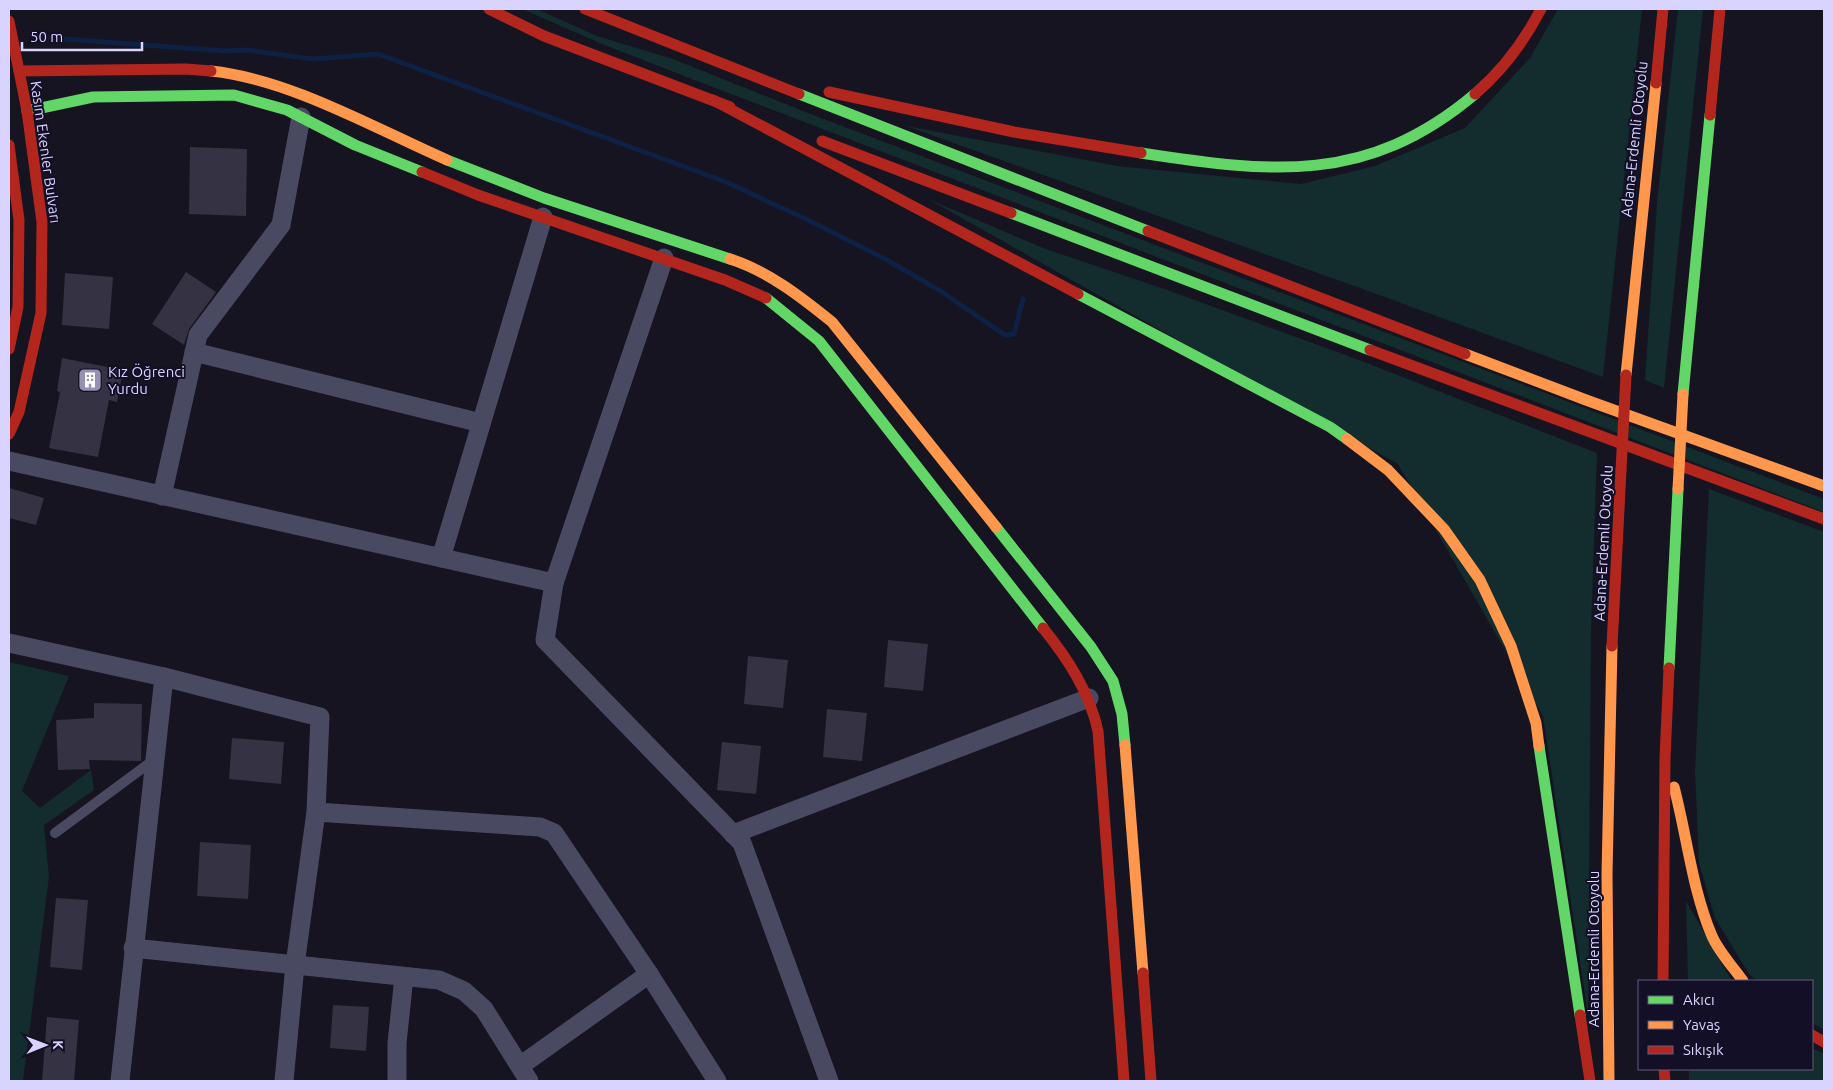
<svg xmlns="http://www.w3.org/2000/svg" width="1833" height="1090" viewBox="0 0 1833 1090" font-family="Ubuntu,sans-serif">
	<rect width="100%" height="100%" fill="#161421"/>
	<g fill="#132c2d">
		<path d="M522 9H537L597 36 673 59 808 113 1824 499V512L697 81 602 44Z"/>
		<path d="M1558 9H1642L1603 377 1360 288 906 126 1117 166 1301 184 1375 166 1465 128 1530 58Z"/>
		<path d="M1678 9H1703L1664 388 1645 380 1657 203Z"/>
		<path d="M928 199 1043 248 1170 291 1359 360 1597 453 1591 630 1588 1015 1543 716 1398 464Z"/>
		<path d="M1709 489 1824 532V1030L1812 1023V981H1757L1749 974 1715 918 1699 863 1695 771Z"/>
		<path d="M9 662 69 676 22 791 40 808 91 770 94 790 44 825 49 877 23 1081H9Z"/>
		<path d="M1686 901 1732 981H1688Z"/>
		<path d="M1812 1049 1824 1053V1081H1689V1069H1812Z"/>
	</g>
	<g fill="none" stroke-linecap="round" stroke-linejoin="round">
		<path stroke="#0d2144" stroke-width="5" d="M51 38 225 51 246 50 313 59 378 54 726 182 808 220 887 260 939 290 1005 335 1014 334 1023 299"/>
	</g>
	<g fill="#343243">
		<path d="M190 147 247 149 246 216 189 214Z"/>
		<path d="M186 272 216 292 189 329 184 345 152 324Z"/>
		<path d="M65 273 113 277 109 329 62 325Z"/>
		<path d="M62 358 123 370 117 402 109 400 98 457 49 448 60 392 57 391Z"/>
		<path d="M9 488 44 498 36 525 9 518Z"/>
		<path d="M888 640 928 644 923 691 884 687Z"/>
		<path d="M748 656 788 660 783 708 744 704Z"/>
		<path d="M94 703 142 704 141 761 89 760 90 769 58 770 56 720 94 718Z"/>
		<path d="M827 709 867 713 862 761 823 757Z"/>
		<path d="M232 738 284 742 281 784 229 779Z"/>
		<path d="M722 742 761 746 756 794 717 790Z"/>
		<path d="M200 842 251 845 248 899 197 896Z"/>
		<path d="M56 898 88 900 82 970 50 967Z"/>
		<path d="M333 1005 369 1007 366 1051 330 1048Z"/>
		<path d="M47 1017 79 1020 74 1081H42Z"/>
	</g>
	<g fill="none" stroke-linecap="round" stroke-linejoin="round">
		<path stroke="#4a4962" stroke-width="10" d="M55 833 155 759"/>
		<g stroke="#4a4962" stroke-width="19">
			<path d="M664 258 554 583 545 640 742 843 829 1081"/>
			<path d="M194 352 481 423"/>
			<path d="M9 461 554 583"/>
			<path d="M162 496 198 335 281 225 301 117"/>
			<path d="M441 558 543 217"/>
			<path d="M9 643 164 677 320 717 316 812 295 965 284 1081"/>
			<path d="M316 812 540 827 554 833 649 974 717 1081"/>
			<path d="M733 834 1089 698"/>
			<path d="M133 948 439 980 464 991 484 1009 529 1081"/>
			<path d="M520 1066 649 974"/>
			<path d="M120 1081 164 677"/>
			<path d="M397 1081V1043L404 977"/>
		</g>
		<g stroke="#63d668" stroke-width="11">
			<path d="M799 94 1148 231"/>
			<path d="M27 111 93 97 234 95 287 110 355 145 422 172"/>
			<path d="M1141 153C1271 173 1367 185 1475 94"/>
			<path d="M447 160 544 198 730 259"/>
			<path d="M1011 213 1370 350"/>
			<path d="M1078 294 1330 427 1347 439"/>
			<path d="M766 298 819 341 1043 628"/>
			<path d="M1683 394 1710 115"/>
			<path d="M996 527 1091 647 1113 681 1122 714 1125 745"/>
			<path d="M1669 668 1678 489"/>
			<path d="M1539 746 1580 1015"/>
		</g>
		<g stroke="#ff974d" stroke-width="11">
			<path d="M211 71C289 79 374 128 447 160"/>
			<path d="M730 259C768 271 801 297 832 322L996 527"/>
			<path d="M1465 354 1586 400 1824 486"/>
			<path d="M1626 375 1656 83"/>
			<path d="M1347 439 1388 470 1444 529 1480 580 1511 646 1536 723 1539 746"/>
			<path d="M1125 745 1143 973"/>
			<path d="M1674 787C1687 836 1692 889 1712 936 1719 952 1733 967 1743 981"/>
			<path d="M1609 1081 1607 874 1612 646"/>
		</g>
		<g stroke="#b3261e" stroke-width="11">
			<path d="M489 9 544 36 730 107"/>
			<path d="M585 9 799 94"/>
			<path d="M9 21 27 111 42 222 41 313 19 412 9 434"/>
			<path d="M19 71 186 69 211 71"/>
			<path d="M1656 83 1663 9"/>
			<path d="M829 92 1014 132 1141 153"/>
			<path d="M1475 94C1503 70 1524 42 1541 9"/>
			<path d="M713 100 1078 294"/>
			<path d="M1710 115 1720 9"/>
			<path d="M822 141 1011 213"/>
			<path d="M9 145 19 220 18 307 9 349"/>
			<path d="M422 172 478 195 725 280 766 298"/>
			<path d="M1148 231 1465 354"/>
			<path d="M1370 350 1824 519"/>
			<path d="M1043 628C1068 659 1089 691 1098 731L1124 1081"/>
			<path d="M1612 646 1621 470"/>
			<path d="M1143 973 1151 1081"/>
			<path d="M1663 981 1665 758 1669 668"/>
			<path d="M1580 1015 1590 1081"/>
			<path d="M1812 1035 1824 1042"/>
			<path d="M1664 1069 1665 1081"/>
		</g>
		<path stroke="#ff974d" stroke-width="11" d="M1678 489 1683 394"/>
		<path stroke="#b3261e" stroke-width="11" d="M1621 470 1626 375"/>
	</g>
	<defs>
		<g id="building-square" transform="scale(1.25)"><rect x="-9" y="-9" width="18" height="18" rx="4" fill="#9591b1" stroke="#130f26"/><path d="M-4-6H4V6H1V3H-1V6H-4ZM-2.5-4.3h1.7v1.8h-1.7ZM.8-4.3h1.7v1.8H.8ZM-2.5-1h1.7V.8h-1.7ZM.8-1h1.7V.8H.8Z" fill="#fff"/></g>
	</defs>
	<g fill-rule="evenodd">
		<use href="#building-square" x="90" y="380"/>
	</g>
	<g text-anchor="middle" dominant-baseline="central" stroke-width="4" stroke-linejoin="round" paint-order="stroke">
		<g font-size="15" fill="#d9d4ff" stroke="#130f26">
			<text transform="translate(1634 139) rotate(-84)">Adana-Erdemli Otoyolu</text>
			<text transform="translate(46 152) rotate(82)">Kasım Ekenler Bulvarı</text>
			<text transform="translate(1603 543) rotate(-87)">Adana-Erdemli Otoyolu</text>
			<text transform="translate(1593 949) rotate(-90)">Adana-Erdemli Otoyolu</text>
		</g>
		<g font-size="15" fill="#d9d4ff" stroke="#130f26" text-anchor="start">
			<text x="108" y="371">Kız Öğrenci<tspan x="108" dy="17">Yurdu</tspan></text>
		</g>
	</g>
	<rect width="1833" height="1090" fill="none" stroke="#d9d4ff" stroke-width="20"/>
	<rect x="1638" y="980" width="175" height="90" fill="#130f26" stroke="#625e7d"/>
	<rect x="1648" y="996" width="25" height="8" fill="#63d668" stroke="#625e7d"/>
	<text x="1683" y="1005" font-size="15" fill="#d9d4ff">Akıcı</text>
	<rect x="1648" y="1021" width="25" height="8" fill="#ff974d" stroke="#625e7d"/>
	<text x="1683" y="1030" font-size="15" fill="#d9d4ff">Yavaş</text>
	<rect x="1648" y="1046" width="25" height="8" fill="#b3261e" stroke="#625e7d"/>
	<text x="1683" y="1055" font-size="15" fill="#d9d4ff">Sıkışık</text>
	<g transform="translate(45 1045) rotate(89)" stroke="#130f26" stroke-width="4" paint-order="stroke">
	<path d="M0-4L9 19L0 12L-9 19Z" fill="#d9d4ff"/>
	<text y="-8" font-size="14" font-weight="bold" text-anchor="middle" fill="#d9d4ff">K</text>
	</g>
	<path d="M22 42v8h120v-8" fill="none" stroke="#d9d4ff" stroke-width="2.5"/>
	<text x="30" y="42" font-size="15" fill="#d9d4ff" stroke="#130f26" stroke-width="4" paint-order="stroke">50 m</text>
</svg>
